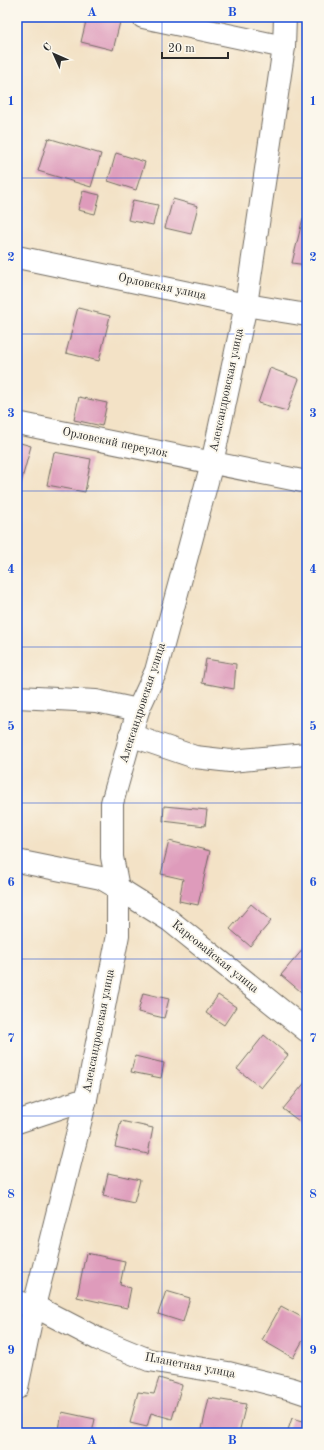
<svg xmlns="http://www.w3.org/2000/svg" width="324" height="1450" viewBox="0 0 324 1450" font-family="'Old Standard TT',serif">
	<rect width="100%" height="100%" fill="#fbf7ec"/>
	<filter id="ink" filterUnits="userSpaceOnUse"><feTurbulence type="fractalNoise" baseFrequency=".025" numOctaves="2"/><feDisplacementMap in="SourceGraphic" scale="8" xChannelSelector="R" yChannelSelector="G"/><feConvolveMatrix kernelMatrix="1 2 1 2 8 2 1 2 1" color-interpolation-filters="sRGB"/></filter>
	<filter id="wash" filterUnits="userSpaceOnUse"><feTurbulence type="fractalNoise" baseFrequency=".012" numOctaves="4" result="noise"/><feDisplacementMap in="SourceGraphic" scale="16" xChannelSelector="R" yChannelSelector="G"/><feGaussianBlur stdDeviation="0.9" result="paint"/><feColorMatrix in="noise" values="0 0 0 0 0 0 0 0 0 0 0 0 0 0 0 0 0 1.4 0 .05"/><feComposite in="paint" operator="in"/></filter>
	<g filter="url(#wash)">
		<rect width="100%" height="100%" fill="#f3e2c6"/>
		<g id="blocks">
			<g fill="#de9bbb">
				<path d="M87 17H100L120 22 113 50 81 42Z"/>
				<path d="M48 138 101 154 91 187 38 171Z"/>
				<path d="M116 153 145 162 136 190 108 181Z"/>
				<path d="M83 191 100 195 95 214 78 210Z"/>
				<path d="M173 199 198 206 191 234 165 228Z"/>
				<path d="M133 200 158 205 153 225 128 220Z"/>
				<path d="M303 218 307 219V265L292 263Z"/>
				<path d="M78 308 110 316 99 361 66 353 77 311Z"/>
				<path d="M270 368 299 379 287 411 258 403Z"/>
				<path d="M79 397 107 403 102 426 74 420Z"/>
				<path d="M17 442 31 446 20 486 17 485Z"/>
				<path d="M54 452 91 459 85 492 47 485Z"/>
				<path d="M206 659 236 664 234 689 202 683Z"/>
				<path d="M164 806 207 810 205 826 163 821Z"/>
				<path d="M169 841 210 851 198 905 179 901 183 879 161 874Z"/>
				<path d="M251 904 271 921 250 946 230 929Z"/>
				<path d="M304 948 307 950V995L306 996 281 975Z"/>
				<path d="M143 993 169 999 164 1018 138 1012Z"/>
				<path d="M218 995 236 1007 224 1025 206 1013Z"/>
				<path d="M264 1035 288 1055 261 1088 237 1069Z"/>
				<path d="M135 1056 164 1063 161 1078 131 1072Z"/>
				<path d="M307 1080V1127L283 1109Z"/>
				<path d="M121 1121 153 1128 148 1154 115 1147Z"/>
				<path d="M108 1173 140 1180 134 1203 103 1196Z"/>
				<path d="M86 1253 125 1261 120 1285 131 1288 127 1308 77 1297Z"/>
				<path d="M166 1291 190 1298 183 1322 158 1314Z"/>
				<path d="M281 1306 307 1320V1333L293 1358 262 1340Z"/>
				<path d="M159 1378 182 1385 172 1419 151 1413 147 1427 130 1423 138 1392 154 1394Z"/>
				<path d="M209 1398 246 1404 239 1433H201Z"/>
				<path d="M62 1412 95 1419 92 1433H79L59 1430Z"/>
				<path d="M292 1418 307 1422V1433H287Z"/>
			</g>
		</g>
	</g>
	<g filter="url(#ink)">
		<use href="#blocks" fill-opacity="0" stroke="#716b61" stroke-width="1"/>
		<g fill="none" stroke-linecap="round" stroke-linejoin="round">
			<g stroke="#716b61" stroke-width="24">
				<g id="minor">
					<path d="M143 17 284 47"/>
					<path d="M17 257 246 305 307 315"/>
					<path d="M17 423 307 482"/>
					<path d="M17 697 96 701 138 710"/>
					<path d="M130 735 195 757 230 761 307 754"/>
					<path d="M17 861 101 878 118 888 169 920 307 1031"/>
					<path d="M17 1122 86 1099"/>
					<path d="M17 1302 34 1306 98 1339 149 1360 228 1373 292 1389 307 1394"/>
					<path d="M17 1388 34 1306 86 1099 118 935V888L112 857V803L138 710 156 671 212 463 246 305 284 47 285 17"/>
				</g>
			</g>
			<use href="#minor" stroke="#fff" stroke-width="22"/>
		</g>
	</g>
	<path fill="none" stroke="#1d4ed8" stroke-width="1" stroke-opacity="0.55" d="M162 17V1433M17 178H307M17 334H307M17 491H307M17 647H307M17 803H307M17 959H307M17 1116H307M17 1272H307"/>
	<g text-anchor="middle" dominant-baseline="central" stroke-width="4" stroke-linejoin="round" paint-order="stroke">
		<g font-size="12" fill="#2b2b2b" stroke="#fbf7ec">
			<text transform="translate(162 287) rotate(12)">Орловская улица</text>
			<text transform="translate(227 390) rotate(-78)">Александровская улица</text>
			<text transform="translate(115 443) rotate(12)">Орловский переулок</text>
			<text transform="translate(143 703) rotate(-72)">Александровская улица</text>
			<text transform="translate(215 957) rotate(39)">Карсовайская улица</text>
			<text transform="translate(99 1031) rotate(-79)">Александровская улица</text>
			<text transform="translate(190 1366) rotate(11)">Планетная улица</text>
		</g>
	</g>
	<rect width="324" height="1450" fill="none" stroke="#fbf7ec" stroke-width="44"/>
	<g transform="translate(54 54) rotate(315)" stroke="#fbf7ec" stroke-width="3" paint-order="stroke">
	<path d="M0-3L7 15L0 10L-7 15Z" fill="#2b2b2b"/>
	<text y="-6" font-size="11" font-weight="bold" text-anchor="middle" fill="#2b2b2b">С</text>
	</g>
	<path d="M162 52v6h66v-6" fill="none" stroke="#2b2b2b" stroke-width="2"/>
	<text x="168" y="52" font-size="12" fill="#2b2b2b" stroke="#fbf7ec" stroke-width="3" paint-order="stroke">20 m</text>
	<rect x="22" y="22" width="280" height="1406" fill="none" stroke="#1d4ed8" stroke-width="1.5"/>
	<g font-size="13" text-anchor="middle" font-weight="bold" fill="#1d4ed8">
		<text x="92" y="16">A</text>
		<text x="232" y="16">B</text>
		<text x="11" y="105">1</text>
		<text x="313" y="105">1</text>
		<text x="11" y="261">2</text>
		<text x="313" y="261">2</text>
		<text x="11" y="417">3</text>
		<text x="313" y="417">3</text>
		<text x="11" y="573">4</text>
		<text x="313" y="573">4</text>
		<text x="11" y="730">5</text>
		<text x="313" y="730">5</text>
		<text x="11" y="886">6</text>
		<text x="313" y="886">6</text>
		<text x="11" y="1042">7</text>
		<text x="313" y="1042">7</text>
		<text x="11" y="1198">8</text>
		<text x="313" y="1198">8</text>
		<text x="11" y="1354">9</text>
		<text x="313" y="1354">9</text>
		<text x="92" y="1444">A</text>
		<text x="232" y="1444">B</text>
	</g>
</svg>
